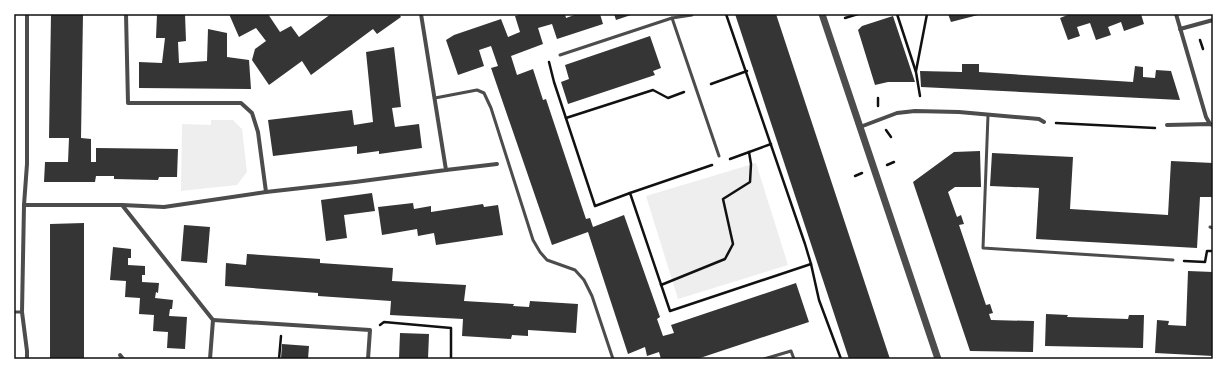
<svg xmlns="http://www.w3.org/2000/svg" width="1227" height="373" viewBox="0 0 1227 373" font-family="Cabin,sans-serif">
	<rect width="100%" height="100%" fill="#fff"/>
	<g fill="#eee">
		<path d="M211 120H233L242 129 247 172 237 185 181 191 182 124 211 125Z"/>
		<path d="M756 163 788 265 678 299 646 196Z"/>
	</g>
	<g fill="#353535">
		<path d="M51 14H83L81 138 91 139V162H96V148L178 149 177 177H159L158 180 114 179V176H96L95 182H44L45 162H68L69 138H49Z"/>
		<path d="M157 14H185L186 41 178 42 179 63 207 61 208 29 227 33V57L249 60 251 89 139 88V62L162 63 165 38H156Z"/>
		<path d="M229 14H268L280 32 291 26 299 37 331 14H399L401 17 377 34 373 29 311 75 302 61 269 85 252 60 255 49 266 41 256 28 239 37Z"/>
		<path d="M522 14H565L566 18 577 14H600L603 24 557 39 552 24 538 28 543 44 511 56 517 75 533 69 543 100 546 99 586 219 590 218 593 227 624 215 660 317 657 319 663 336 674 333 671 325 796 283 809 322 697 359H661L659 352 647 356 645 347 628 354 588 232 552 245 491 68 498 66 491 46 479 50 484 66 458 75 446 40 454 35 501 19 508 37 520 32 515 16Z"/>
		<path d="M614 14H634L616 20Z"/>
		<path d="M735 14H776L890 359H849Z"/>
		<path d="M948 14H978V15L951 22Z"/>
		<path d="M1070 14H1141L1144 24 1124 31 1121 22 1108 27 1111 35 1096 40 1090 23 1077 27 1080 36 1068 40 1060 18Z"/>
		<path d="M893 16 915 82H888L875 85 858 30 862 26Z"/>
		<path d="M650 36 661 68 653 71 655 75 568 104 561 82 569 79 565 65Z"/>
		<path d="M394 47 401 107 392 108 395 127 419 124 422 148 379 154V151L357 154V146L273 156 268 120 352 110 354 125 373 122 366 52Z"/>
		<path d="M962 64H979V72L1133 82 1135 66 1143 67V77L1155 78 1156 70 1171 71 1180 100 921 87 920 71 962 72Z"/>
		<path d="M980 151 981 187H955L948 192 957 217 961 215 964 224 959 225 986 305 990 304 993 313 989 314 991 320 1034 321 1033 352 970 351 913 182 954 152Z"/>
		<path d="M992 153 1073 157 1070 209 1168 215 1171 161 1213 163V197H1200L1197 248 1036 239 1039 188 990 186Z"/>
		<path d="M372 193 375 211 344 215 347 238 326 241 321 200Z"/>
		<path d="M413 203 414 209 431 206V212L483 204 484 207 498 205 503 235 436 245 434 233 418 236 417 229 382 235 378 207Z"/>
		<path d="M84 223V359H50V224Z"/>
		<path d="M184 225 210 227 207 263 181 261Z"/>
		<path d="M113 247 131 249V258H128V265L145 266V275H142V282L159 283 158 293 156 292 155 298 173 300 172 309H170L169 316 187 317 185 349 167 348 168 332 153 331 154 315 139 314 140 298 125 297 126 281 110 280Z"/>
		<path d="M247 254 320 259V263L393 268 392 281 466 285 464 301 514 304 513 306 529 307 530 301 578 304 576 333 528 330V336L512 335 511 339 462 336 463 319 390 315 391 301 318 296V293L225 286 226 263 246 265Z"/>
		<path d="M1188 271 1213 272V356L1155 353 1157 320 1169 321 1168 325 1186 326Z"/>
		<path d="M1046 314 1068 315 1067 317 1128 319 1129 315H1144L1143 348 1045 346Z"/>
		<path d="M400 333 429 334 428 359H399Z"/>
		<path d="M282 344 309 346 308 359H281Z"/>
	</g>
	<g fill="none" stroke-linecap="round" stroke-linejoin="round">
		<g stroke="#111" stroke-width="2.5">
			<path d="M726 14 805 244 811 264 819 300 841 359"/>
			<path d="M897 14 916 72 920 96"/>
			<path d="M845 18 858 14"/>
			<path d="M1200 40 1203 49"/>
			<path d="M549 62 554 82 595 206 630 193"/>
			<path d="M916 71 927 14"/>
			<path d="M711 84 747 71"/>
			<path d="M878 106V98"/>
			<path d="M566 118 653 90 668 98 684 92"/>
			<path d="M1056 123 1155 128"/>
			<path d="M886 130 891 137"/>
			<path d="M730 159 771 144"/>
			<path d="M712 165 630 193 670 311 811 264"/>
			<path d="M887 165 894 162"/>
			<path d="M855 176 862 173"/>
			<path d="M1184 261 1205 262 1207 251H1213"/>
			<path d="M661 285 725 259 733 244 723 199 750 182 751 164 749 152"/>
			<path d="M380 325 384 322 451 328V359"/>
			<path d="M279 359 281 336"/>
		</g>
		<g stroke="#4c4c4c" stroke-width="3">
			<path d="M692 14V15L672 18 719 156"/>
			<path d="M560 55 672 18"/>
			<path d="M435 98 477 90 484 93 491 108 533 240 540 252 547 260 575 270 584 280 592 296 613 359"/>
			<path d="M988 115 983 248 1173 260"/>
			<path d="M1210 227 1213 228"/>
			<path d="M14 312H22"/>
			<path d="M764 359 791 351 794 359"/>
		</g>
		<g stroke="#4c4c4c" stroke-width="4">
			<path d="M126 14 128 103H241L252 113 258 132 266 192"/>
			<path d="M1176 14 1206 117 1210 124"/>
			<path d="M1180 29 1213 20"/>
			<path d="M1167 125 1210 124 1213 125"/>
			<path d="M860 127 897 113 915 111 959 112 1039 119 1044 122"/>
			<path d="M446 170 497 164"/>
			<path d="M24 205H122L164 207 266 192 355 182 446 170 421 14"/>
			<path d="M122 205 213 320 210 359"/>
			<path d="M213 320 370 330 368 359"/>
			<path d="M120 355 123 359"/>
			<path d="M27 359V351L22 312 24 205 27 164V14"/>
		</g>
		<path stroke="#4c4c4c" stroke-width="7" d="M822 14 938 359"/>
	</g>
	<rect width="1227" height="373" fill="none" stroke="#ffffff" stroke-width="30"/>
	<rect x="15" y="15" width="1197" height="343" fill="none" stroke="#111" stroke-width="1.5"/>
</svg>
